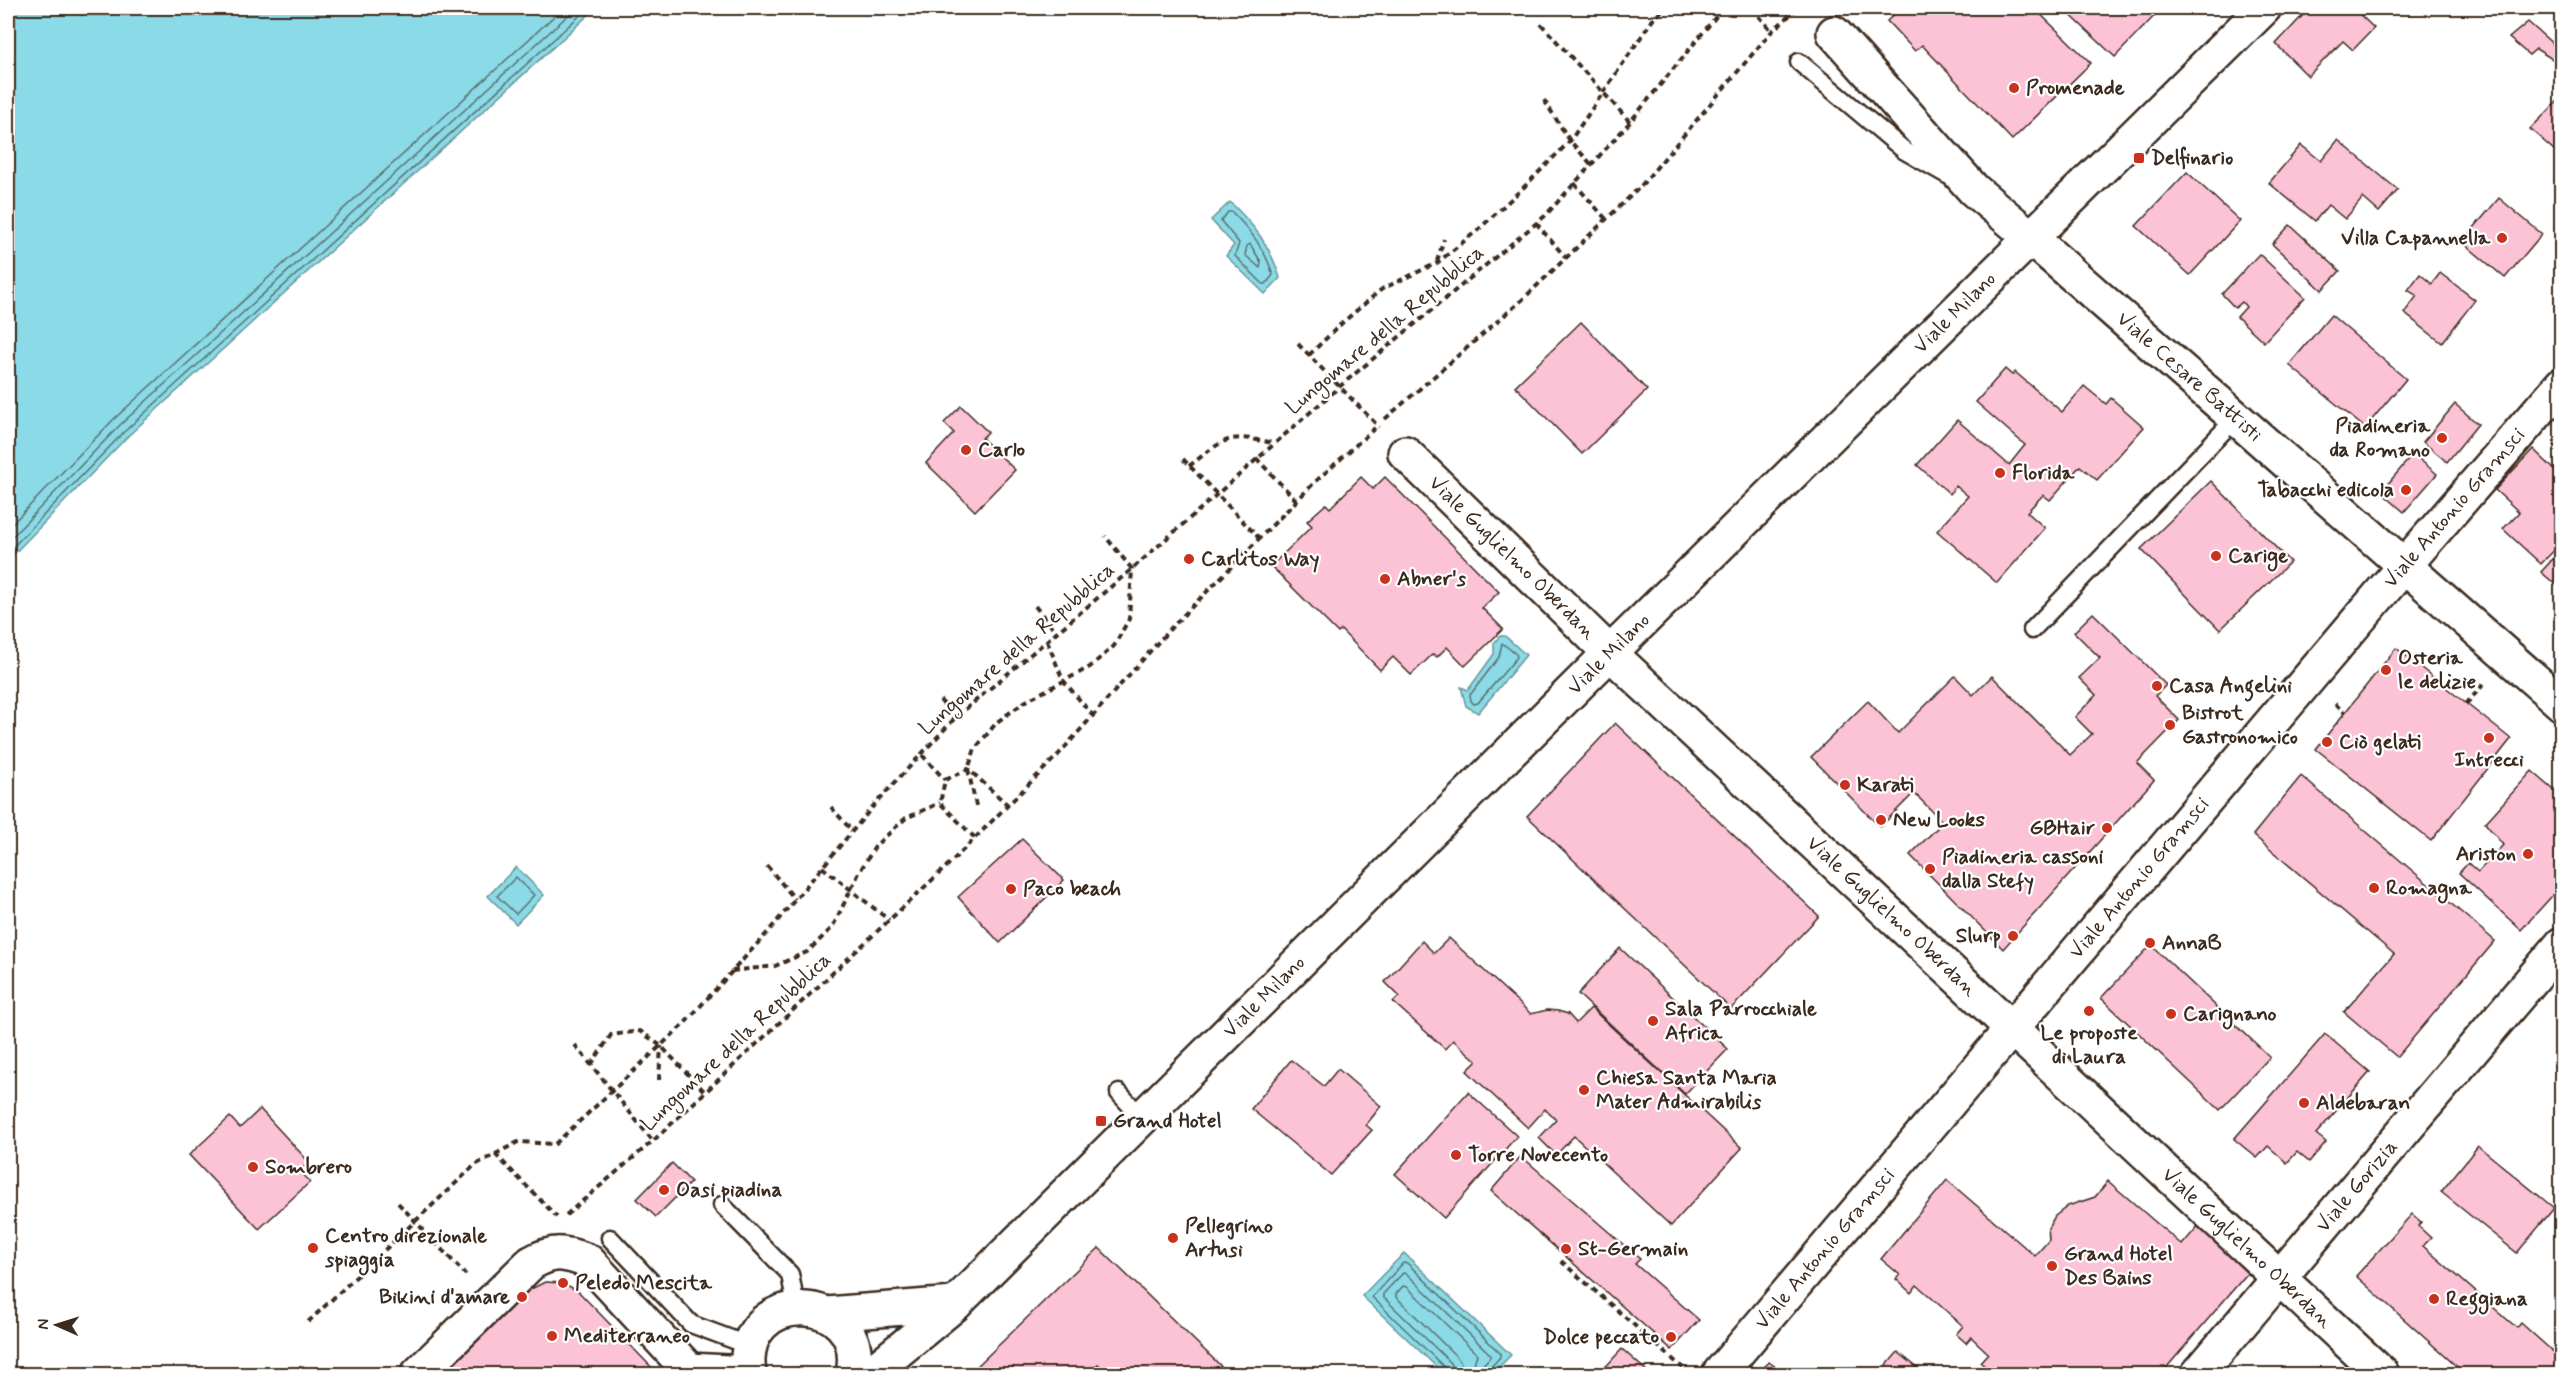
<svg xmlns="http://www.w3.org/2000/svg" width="2569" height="1382" viewBox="0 0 2569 1382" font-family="Mynerve,sans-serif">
	<rect width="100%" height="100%" fill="#fff"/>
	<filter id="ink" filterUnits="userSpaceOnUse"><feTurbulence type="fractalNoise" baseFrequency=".0167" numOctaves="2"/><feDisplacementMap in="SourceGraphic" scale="12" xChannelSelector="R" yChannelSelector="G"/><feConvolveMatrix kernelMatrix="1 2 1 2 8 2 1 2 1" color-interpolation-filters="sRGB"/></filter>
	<g filter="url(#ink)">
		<g fill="#8adae7" stroke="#6a9497" stroke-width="1.5">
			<path d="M8 8H596L129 435 8 560Z"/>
			<path d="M1230 202C1254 225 1270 245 1280 278L1265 294 1226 256 1234 245 1211 220Z"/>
			<path d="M1500 636H1505L1526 655 1478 713 1466 706 1461 687 1468 690 1494 654V643Z"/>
			<path d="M516 867 544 895 516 924 488 896Z"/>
			<path d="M1404 1253 1511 1355 1492 1374H1444L1362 1296Z"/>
		</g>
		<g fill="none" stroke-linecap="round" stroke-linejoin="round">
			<g stroke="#5b706e" stroke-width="1.5">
				<path d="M1228 212H1232C1251 231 1265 249 1273 275L1266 284H1263L1235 256 1239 243 1221 221Z"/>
				<path d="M1250 244 1261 262 1260 268 1245 255 1247 246Z"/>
				<path d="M8 528 114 419 563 8"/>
				<path d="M8 541 120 425 576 8"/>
				<path d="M8 552 125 431 588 8"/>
				<path d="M1502 643 1516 654 1517 657 1478 703 1474 704 1471 701 1470 695 1499 657Z"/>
				<path d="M516 877 534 895 516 914 497 896Z"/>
				<path d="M1447 1374 1445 1368 1372 1297 1403 1263H1407L1500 1353V1357L1489 1369 1488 1374"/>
				<path d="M1455 1374 1451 1363 1383 1297V1294L1403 1273 1407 1274 1490 1354V1357L1482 1366 1481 1374"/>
				<path d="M1464 1374 1462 1365 1457 1357 1396 1297V1294L1403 1286 1407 1287 1477 1354 1471 1374"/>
			</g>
		</g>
		<g fill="#fcc2d5" stroke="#3b2a1e" stroke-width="1.5">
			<path d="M1901 8H2034L2091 63 2012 140 1922 45 1915 51 1887 21Z"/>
			<path d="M2063 8H2162L2115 57Z"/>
			<path d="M2298 8H2353L2374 28 2353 50 2343 41 2308 76 2276 44 2304 14Z"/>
			<path d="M2528 22 2562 52V65L2536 49 2529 55 2509 38Z"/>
			<path d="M2562 97V157L2530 129Z"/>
			<path d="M2338 140 2398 190 2379 212 2363 198 2345 219 2328 205 2315 221 2269 183 2301 145 2321 161Z"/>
			<path d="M2187 172 2240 221 2190 275 2136 226Z"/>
			<path d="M2499 198 2542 234 2505 278 2462 242Z"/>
			<path d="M2290 225 2340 271 2322 290 2272 244Z"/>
			<path d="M2259 254 2305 297 2264 342 2237 317 2246 307 2242 302 2235 308 2222 294Z"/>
			<path d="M2440 273 2475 300 2442 343 2404 313 2417 296 2408 290 2420 274 2432 284Z"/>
			<path d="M2331 315 2406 379 2365 428 2289 365Z"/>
			<path d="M1581 322 1647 390 1582 454 1515 386Z"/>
			<path d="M2005 369 2012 375 2015 372 2062 412 2084 386 2106 404 2111 398 2144 427 2097 480 2080 466 2050 500 2043 495 2027 512 2045 528 1997 583 1937 531 1968 496 1956 486 1950 494 1917 465 1957 420 2009 465 2025 445 1976 402Z"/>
			<path d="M2455 404 2478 424 2447 462 2423 442Z"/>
			<path d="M961 406 988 432 982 438 1015 470 975 511 926 463 954 433 944 423Z"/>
			<path d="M2533 449 2559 474 2562 471V542L2541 564 2503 529 2519 512 2495 490Z"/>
			<path d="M2413 454 2437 474 2404 512 2381 492Z"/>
			<path d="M1361 477 1373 489 1385 477 1499 592 1482 608 1503 629 1465 666 1447 647 1437 657 1433 654 1411 675 1393 657 1380 670 1341 630 1338 633 1271 566 1312 526 1307 521 1326 504 1330 508Z"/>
			<path d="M2211 481 2290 562 2220 630 2141 549Z"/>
			<path d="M2562 549V590L2541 572Z"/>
			<path d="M2093 613 2166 685 2155 696 2179 720 2137 763 2154 780 2003 949 1910 855 1943 822 1914 793 1880 827 1811 757 1868 701 1898 733 1955 676 1973 695 1992 676 2070 755 2092 734 2075 717 2096 695 2079 678 2100 658 2074 632Z"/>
			<path d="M2396 648 2511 739 2431 841 2316 749Z"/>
			<path d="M1615 723 1819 916 1731 1009 1527 816Z"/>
			<path d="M2532 771 2562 797V885L2521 930 2459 873 2468 863 2478 872 2503 845 2485 823Z"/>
			<path d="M2301 776 2495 941 2397 1057 2344 1012 2394 954 2253 835Z"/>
			<path d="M1022 839 1064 880 1000 943 958 897Z"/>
			<path d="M1449 938 1531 1014 1547 1010 1558 1011 1568 1014 1576 1023 1591 1008 1742 1148 1671 1226 1574 1136 1556 1155 1539 1138 1556 1120 1545 1109 1528 1128 1467 1071 1477 1061 1453 1040 1445 1049 1393 1002 1399 996 1385 982 1422 941 1434 953Z"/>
			<path d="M2151 945 2270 1057 2220 1110 2101 998Z"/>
			<path d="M1620 948 1728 1049 1685 1094 1578 994Z"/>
			<path d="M2325 1034 2370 1072 2316 1134 2326 1142 2309 1162 2297 1152 2287 1163 2268 1146 2257 1158 2234 1139Z"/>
			<path d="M1291 1060 1324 1086 1338 1069 1381 1106 1366 1125 1372 1130 1331 1175 1251 1109Z"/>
			<path d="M1468 1092 1517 1136 1444 1218 1395 1174Z"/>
			<path d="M260 1109 309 1162 300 1171 310 1182 259 1229 189 1155 230 1117 240 1128Z"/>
			<path d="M2478 1146 2554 1208 2517 1253 2441 1192Z"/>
			<path d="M1521 1156 1640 1259 1635 1264 1699 1320 1672 1350 1491 1191Z"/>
			<path d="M672 1163 691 1182 656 1217 637 1199Z"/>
			<path d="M1947 1180 2035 1256 2049 1240 2048 1228 2055 1216 2068 1206 2095 1197 2108 1181 2182 1245 2199 1225 2251 1269 2161 1374H2020L2014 1369 2010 1374H1994L1980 1362 1988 1353 1971 1337 1966 1343 1956 1334 1963 1326 1917 1285 1911 1293 1896 1279 1900 1275 1881 1259Z"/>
			<path d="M2412 1214 2421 1222 2418 1226 2431 1238 2423 1246 2517 1328 2521 1323 2562 1360V1374H2465L2356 1276Z"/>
			<path d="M1099 1248 1229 1374H1108L1098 1364 1086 1374H969Z"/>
			<path d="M545 1282 563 1283 578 1291 658 1374H444L529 1290Z"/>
			<path d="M1622 1349 1650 1374H1599Z"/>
			<path d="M1898 1352 1925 1374H1879Z"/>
			<path d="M1769 1362 1785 1374H1758Z"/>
		</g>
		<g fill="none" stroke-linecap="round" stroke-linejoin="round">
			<g stroke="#3b2a1e" stroke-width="21">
				<g id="service">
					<path d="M1799 62 1905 151 1947 175"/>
					<path d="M2032 630 2236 418"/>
					<path d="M1119 1093 1142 1118"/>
					<path d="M722 1205 790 1274 796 1307"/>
					<path d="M610 1238 691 1324 750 1346"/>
				</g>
			</g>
			<g stroke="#3b2a1e" stroke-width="38">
				<g id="minor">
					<path d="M1834 33 1974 190 2030 237"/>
					<path id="s1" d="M1405 453 1610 653 2382 1374"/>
					<path d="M418 1374 531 1263C554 1250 563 1252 588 1261L689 1370 749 1373"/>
					<path id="s2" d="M1719 1374 2404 566 2562 384"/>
					<path id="s3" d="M2198 1374 2562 944"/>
				</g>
			</g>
			<g stroke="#3b2a1e" stroke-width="38">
				<g id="tertiary">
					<path id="s4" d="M2030 237 2562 704"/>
					<path d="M827 1314 955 1304"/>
					<path d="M749 1374C735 1285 870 1289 853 1374"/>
					<path id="s5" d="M870 1374 955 1304 1610 653 2264 8"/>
				</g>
			</g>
			<g stroke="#3b2a1e" stroke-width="4" stroke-dasharray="6 4.5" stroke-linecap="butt">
				<path d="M1752 8 1772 31"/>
				<path d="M1541 24 1630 122"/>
				<path d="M1544 100 1570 141 1591 164"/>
				<path d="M1574 183 1606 219"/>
				<path d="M1536 223 1566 258"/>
				<path d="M1437 261 1444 239"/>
				<path d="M1298 344 1379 427"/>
				<path d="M1309 355 1342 323 1382 289 1437 263 1478 230 1524 187 1570 141 1654 18 1665 8"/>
				<path d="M1385 419 1522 300 1640 187 1772 31 1798 8"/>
				<path d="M1256 458 1297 501"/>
				<path d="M1183 459 1259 538"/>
				<path d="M1189 466C1226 438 1226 433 1273 443"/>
				<path d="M1035 606 1056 632"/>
				<path d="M1047 641 1063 680 1093 716"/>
				<path d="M940 700 955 718"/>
				<path d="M2335 704 2345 713"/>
				<path d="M2466 704 2484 684"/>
				<path d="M922 755 945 780"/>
				<path d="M976 806 968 769 975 749 997 722 1026 701 1090 667 1114 646 1129 619 1132 569 1105 536"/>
				<path d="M831 807 852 831"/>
				<path d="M975 838 940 803 945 780 968 769 1008 805"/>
				<path d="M767 866 795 899"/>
				<path d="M822 867 889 920"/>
				<path d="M732 971 775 966 807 952 832 928 860 871 876 845 906 818 940 803"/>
				<path d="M575 1045 653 1141"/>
				<path d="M591 1065 611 1035 640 1031 661 1046 705 1092"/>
				<path d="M659 1080 661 1046"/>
				<path d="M495 1154 557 1217"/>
				<path d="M398 1203 466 1275"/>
				<path d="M566 1215 653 1141 946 867 1058 755 1169 630 1315 482 1375 428"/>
				<path d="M1561 1261 1683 1368"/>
				<path d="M308 1322 475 1165 518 1142 555 1144 684 1024 768 932 875 804 955 718 1132 569 1339 387 1545 216 1630 122 1723 8"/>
			</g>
			<use href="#service" stroke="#fff" stroke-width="16"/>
			<use href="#minor" stroke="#fff" stroke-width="33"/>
			<use href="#tertiary" stroke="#fff" stroke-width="33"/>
		</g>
	</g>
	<g fill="#c8321e" stroke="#fff" stroke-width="2">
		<circle cx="2014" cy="88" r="6"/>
		<rect x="2133" y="152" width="12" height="12" rx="3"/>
		<circle cx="2502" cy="238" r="6"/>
		<circle cx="2442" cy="438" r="6"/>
		<circle cx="966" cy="450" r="6"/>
		<circle cx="2000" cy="473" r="6"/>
		<circle cx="2406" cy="490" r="6"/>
		<circle cx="2216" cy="556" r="6"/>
		<circle cx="1189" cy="559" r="6"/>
		<circle cx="1385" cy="579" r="6"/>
		<circle cx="2386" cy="670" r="6"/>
		<circle cx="2157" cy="686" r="6"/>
		<circle cx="2170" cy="725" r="6"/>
		<circle cx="2489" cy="738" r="6"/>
		<circle cx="2327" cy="742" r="6"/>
		<circle cx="1845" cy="785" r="6"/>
		<circle cx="1881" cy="820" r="6"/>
		<circle cx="2107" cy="828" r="6"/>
		<circle cx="2528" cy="854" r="6"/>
		<circle cx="1930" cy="869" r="6"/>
		<circle cx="2374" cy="888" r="6"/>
		<circle cx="1011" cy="889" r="6"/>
		<circle cx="2013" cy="936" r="6"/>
		<circle cx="2150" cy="943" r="6"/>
		<circle cx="2089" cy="1011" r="6"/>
		<circle cx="2171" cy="1014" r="6"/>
		<circle cx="1653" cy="1021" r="6"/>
		<circle cx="1584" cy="1090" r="6"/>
		<circle cx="2304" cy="1103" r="6"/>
		<rect x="1095" y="1115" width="12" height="12" rx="3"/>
		<circle cx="1456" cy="1155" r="6"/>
		<circle cx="253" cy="1167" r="6"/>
		<circle cx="664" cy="1190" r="6"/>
		<circle cx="1173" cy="1238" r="6"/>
		<circle cx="313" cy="1248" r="6"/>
		<circle cx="1566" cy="1249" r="6"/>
		<circle cx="2052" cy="1266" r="6"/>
		<circle cx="563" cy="1283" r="6"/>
		<circle cx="522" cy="1297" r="6"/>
		<circle cx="2434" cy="1299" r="6"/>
		<circle cx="552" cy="1336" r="6"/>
		<circle cx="1671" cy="1337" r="6"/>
	</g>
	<g text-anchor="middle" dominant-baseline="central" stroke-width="4.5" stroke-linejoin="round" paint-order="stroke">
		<g font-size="21" font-weight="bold" fill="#3b2a1e" stroke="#fff" text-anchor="start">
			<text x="2026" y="88">Promenade</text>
			<text x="2151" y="158">Delfinario</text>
			<text x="2490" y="238" text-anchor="end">Villa Capannella</text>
			<text x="2430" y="426" text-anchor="end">Piadineria<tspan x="2430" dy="24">da Romano</tspan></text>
			<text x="978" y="450">Carlo</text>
			<text x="2012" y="473">Florida</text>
			<text x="2394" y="490" text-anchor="end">Tabacchi edicola</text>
			<text x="2228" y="556">Carige</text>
			<text x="1201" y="559">Carlitos Way</text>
			<text x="1397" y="579">Abner's</text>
			<text x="2398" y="658">Osteria<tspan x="2398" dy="24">le delizie</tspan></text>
			<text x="2169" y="686">Casa Angelini</text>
			<text x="2182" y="713">Bistrot<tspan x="2182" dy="24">Gastronomico</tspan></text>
			<text x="2339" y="742">Ciò gelati</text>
			<text x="2489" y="760" text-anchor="middle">Intrecci</text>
			<text x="1857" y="785">Karati</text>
			<text x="1893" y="820">New Looks</text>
			<text x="2095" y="828" text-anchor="end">GBHair</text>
			<text x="2516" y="854" text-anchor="end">Ariston</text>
			<text x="1942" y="857">Piadineria cassoni<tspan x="1942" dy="24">dalla Stefy</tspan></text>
			<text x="2386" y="888">Romagna</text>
			<text x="1023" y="889">Paco beach</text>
			<text x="2001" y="936" text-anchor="end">Slurp</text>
			<text x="2162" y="943">AnnaB</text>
			<text x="1665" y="1009">Sala Parrocchiale<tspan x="1665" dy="24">Africa</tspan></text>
			<text x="2183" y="1014">Carignano</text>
			<text x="2089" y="1033" text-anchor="middle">Le proposte<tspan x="2089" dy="24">di Laura</tspan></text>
			<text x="1596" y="1078">Chiesa Santa Maria<tspan x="1596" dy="24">Mater Admirabilis</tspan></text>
			<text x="2316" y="1103">Aldebaran</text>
			<text x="1113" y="1121">Grand Hotel</text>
			<text x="1468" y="1155">Torre Novecento</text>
			<text x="265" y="1167">Sombrero</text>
			<text x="676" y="1190">Oasi piadina</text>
			<text x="1185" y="1226">Pellegrino<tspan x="1185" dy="24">Artusi</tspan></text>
			<text x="325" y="1236">Centro direzionale<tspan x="325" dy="24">spiaggia</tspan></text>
			<text x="1578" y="1249">St-Germain</text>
			<text x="2064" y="1254">Grand Hotel<tspan x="2064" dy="24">Des Bains</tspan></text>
			<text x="575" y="1283">Peledo Mescita</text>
			<text x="510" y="1297" text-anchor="end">Bikini d'amare</text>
			<text x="2446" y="1299">Reggiana</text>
			<text x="564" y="1336">Mediterraneo</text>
			<text x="1659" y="1337" text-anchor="end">Dolce peccato</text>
		</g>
		<g font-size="21" fill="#3b2a1e" stroke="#fff">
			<text stroke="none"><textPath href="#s5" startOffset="1518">Viale Milano</textPath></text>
			<text transform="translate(1385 330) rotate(-40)">Lungomare della Repubblica</text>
			<text stroke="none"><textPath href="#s4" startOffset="212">Viale Cesare Battisti</textPath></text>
			<text stroke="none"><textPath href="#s2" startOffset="1136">Viale Antonio Gramsci</textPath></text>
			<text stroke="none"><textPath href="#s1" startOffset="150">Viale Guglielmo Oberdan</textPath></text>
			<text transform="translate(1017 649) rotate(-41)">Lungomare della Repubblica</text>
			<text stroke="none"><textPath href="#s5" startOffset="1032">Viale Milano</textPath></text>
			<text stroke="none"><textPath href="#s2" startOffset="650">Viale Antonio Gramsci</textPath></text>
			<text stroke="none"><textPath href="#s1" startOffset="672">Viale Guglielmo Oberdan</textPath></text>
			<text stroke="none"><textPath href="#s5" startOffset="546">Viale Milano</textPath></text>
			<text transform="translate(736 1042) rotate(-43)">Lungomare della Repubblica</text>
			<text stroke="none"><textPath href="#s3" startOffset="246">Viale Gorizia</textPath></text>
			<text stroke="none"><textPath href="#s1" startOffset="1158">Viale Guglielmo Oberdan</textPath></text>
			<text stroke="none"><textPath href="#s2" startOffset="164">Viale Antonio Gramsci</textPath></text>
		</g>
	</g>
	<rect width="2569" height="1382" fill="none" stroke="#fff" stroke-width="30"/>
	<rect x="15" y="15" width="2539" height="1352" fill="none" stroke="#3b2a1e" stroke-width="2" filter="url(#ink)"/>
	<g transform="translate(57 1325) rotate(273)" stroke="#ffffff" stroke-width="4.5" paint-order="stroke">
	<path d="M0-4.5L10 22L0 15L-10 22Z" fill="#3b2a1e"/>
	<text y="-9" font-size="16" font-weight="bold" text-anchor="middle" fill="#3b2a1e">N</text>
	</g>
</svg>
